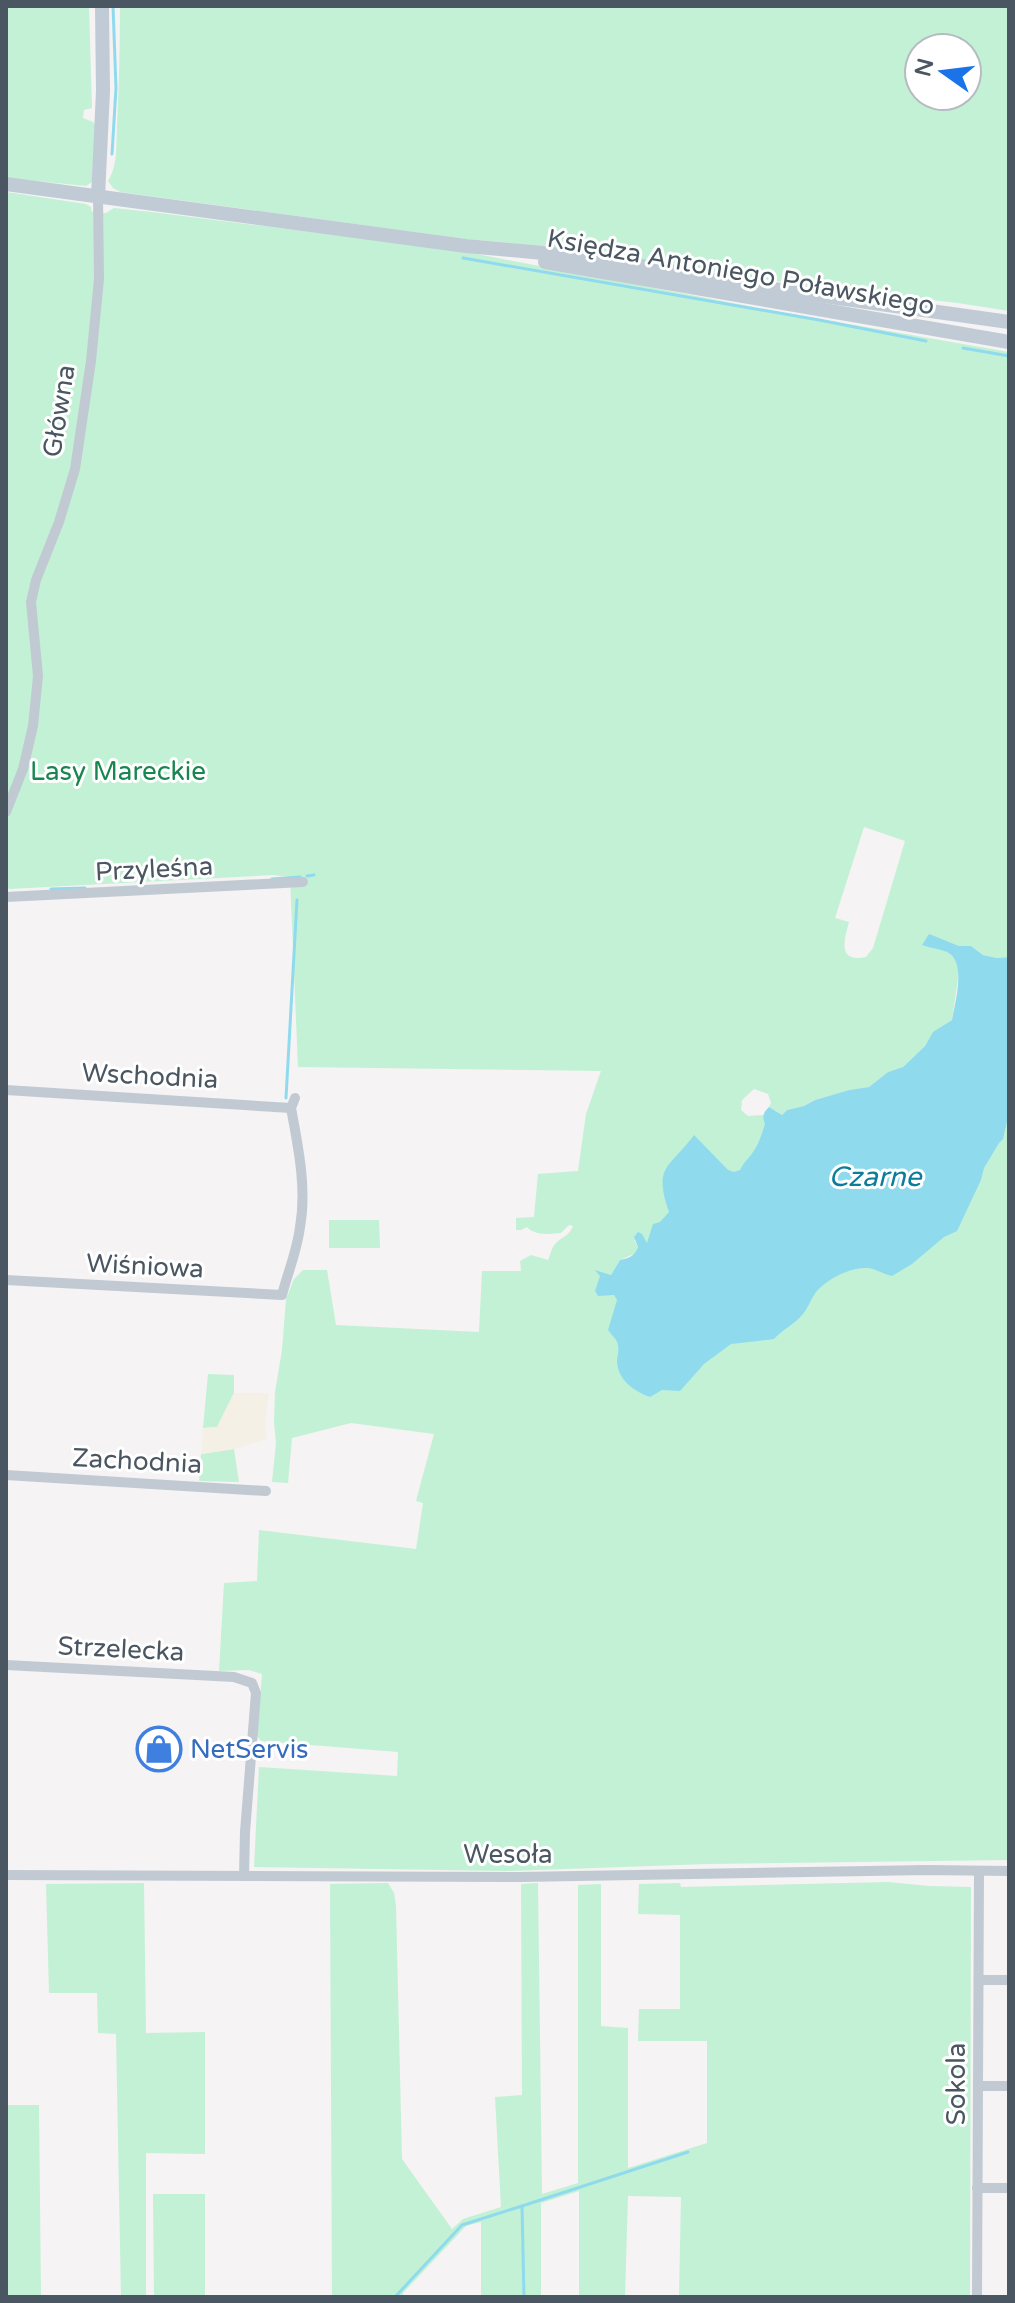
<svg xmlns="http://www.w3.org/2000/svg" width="1015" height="2303" viewBox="0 0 1015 2303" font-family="'Varela Round',sans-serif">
	<rect width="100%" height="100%" fill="#f5f3f3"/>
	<g fill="#c3f1d5" fill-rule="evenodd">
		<path d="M6 6H89L92 108 84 110 83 118 93 122 95 125 92 182 86 186 6 178Z"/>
		<path d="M120 6H1009V311L958 303 832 289 511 243 466 239 120 192 113 188 108 181C118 166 116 144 117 126 119 86 120 46 120 6ZM919 48H967V96H919Z"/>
		<path d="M6 192 86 204 91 207 92 212 106 213 114 208 152 212 461 251 774 311 1009 352V957L997 958 983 955 971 946H959L940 939 958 962V979L952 1020 934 1032 925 1046 903 1067 888 1072 869 1087 849 1090 815 1100 804 1106 787 1110 782 1115 769 1107 771 1103 768 1094 754 1089 742 1100 741 1110 748 1116 763 1115 768 1117 762 1160 649 1245 634 1240 638 1247 636 1253 620 1260 611 1275 597 1271 604 1278 999 1129 1009 1093V1860L708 1864 505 1871 254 1867 259 1767 397 1776 398 1752 261 1741 257 1736 262 1674 249 1670 219 1671 224 1583 257 1581 259 1530 416 1549 423 1503 416 1501 434 1434 351 1423 292 1438 288 1483 272 1482 276 1443 274 1422 275 1392 282 1350 286 1299 294 1279 303 1270H327L336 1325 479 1332 482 1271H521L520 1261 531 1255 548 1260C551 1254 551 1248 556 1243 563 1236 569 1236 573 1226L569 1225 561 1233C549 1234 535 1236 527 1227L521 1230H516V1218L534 1217 538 1174 578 1171 586 1114 601 1071 298 1067 290 877 273 875 9 889 6 885ZM864 827 905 841 873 948 866 957C837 963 844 940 849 922L835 918Z"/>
		<path d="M329 1220H379L380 1248H329Z"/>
		<path d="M208 1374 234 1375V1393L217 1427 203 1428Z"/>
		<path d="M234 1449 239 1482 199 1481 201 1454Z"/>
		<path d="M888 1882 929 1886 971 1887 970 2297H679L681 2197 628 2196 625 2297H579V2191L541 2203V2297H481V2222L466 2226 403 2293V2297H332L330 1884 388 1883 394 1893 396 1906 402 2159 452 2229 463 2219 501 2207 495 2097 522 2095 521 1884 538 1883 542 2194 578 2183V1885L601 1884V2026L628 2028V2168L707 2143V2041H638L639 2009H680V1915L638 1914 639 1884 680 1883 681 1887Z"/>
		<path d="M144 1883 146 2033 205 2032V2154L146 2153V2297H121L116 2034 98 2033 97 1993H49L46 1884Z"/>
		<path d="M6 2105H39L41 2297H6Z"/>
		<path d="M153 2194H205V2297H154Z"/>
	</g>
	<path fill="#f5f0e5" d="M234 1393H269L265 1425 267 1439 234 1449 201 1454 203 1428 217 1427Z"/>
	<path fill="#90daee" d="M929 934 959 946H971L983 955 997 958 1009 957V1113L1003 1139 999 1143 984 1168 981 1180 957 1231 944 1237 912 1264 892 1276C883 1274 876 1269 868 1268 850 1267 827 1279 816 1292 811 1299 808 1308 803 1314 794 1325 783 1329 774 1339L731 1344 704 1364 680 1391 662 1390 650 1397C633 1391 617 1379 617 1360 618 1354 620 1346 616 1340 614 1337 611 1334 608 1330L617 1300 614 1295 598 1296 595 1291 600 1276 595 1270 611 1275 620 1260C629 1258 635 1256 638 1247L634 1237 638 1232 642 1234 647 1243 653 1224 660 1222 669 1212C653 1165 669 1169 694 1135L728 1170 734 1172 740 1170C744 1162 749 1158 753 1152 759 1144 762 1133 765 1124 762 1116 763 1113 769 1107L782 1115 787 1110 804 1106 815 1100 849 1090 869 1087 888 1072 903 1067 925 1046 933 1032 952 1020C955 1003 967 961 947 952 940 949 930 948 922 945Z"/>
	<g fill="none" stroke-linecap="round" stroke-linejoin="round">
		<g stroke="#90daee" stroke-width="3">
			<path d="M112 154 116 88 113 6"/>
			<path d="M463 258 819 320 926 341"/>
			<path d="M963 348 1009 356"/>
			<path d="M307 876 314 875"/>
			<path d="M272 879 300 877"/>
			<path d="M51 889 85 888"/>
			<path d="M286 1098 297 900"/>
			<path d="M522 2206 688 2152"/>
			<path d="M395 2297 462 2225 522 2206 524 2297"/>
		</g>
		<g stroke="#c1cad2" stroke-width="10">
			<path d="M6 812 23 769 33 726 38 676 31 602 36 580 59 522 75 469 91 361 99 279 98 197"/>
			<path d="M6 897 303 882"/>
			<path d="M6 1090 291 1108"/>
			<path d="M6 1280 282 1295C288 1272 297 1251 300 1227 307 1188 298 1146 291 1108L295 1098"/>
			<path d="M6 1475 266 1491"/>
			<path d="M6 1665 234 1677 252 1683 256 1693 245 1832 244 1876"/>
			<path d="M6 1875 520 1877 926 1870 1009 1871"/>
			<path d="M979 1980H1009"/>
			<path d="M978 2086H1009"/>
			<path d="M977 2188H1009"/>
			<path d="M977 2297 979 1871"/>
		</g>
		<g stroke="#c1cbd6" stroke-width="14">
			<path d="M6 184 466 246 554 254 656 268 731 283 1009 322"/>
			<path d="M98 197 103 91 102 6"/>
			<path d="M545 262 1009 342"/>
		</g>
	</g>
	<defs>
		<g id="shop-ring" transform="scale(2.3)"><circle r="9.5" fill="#fff" stroke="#3f7fe0" stroke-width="1.5"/><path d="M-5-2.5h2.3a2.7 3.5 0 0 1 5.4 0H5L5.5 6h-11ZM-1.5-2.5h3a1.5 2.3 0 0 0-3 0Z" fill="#3f7fe0"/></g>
	</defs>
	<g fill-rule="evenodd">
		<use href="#shop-ring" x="159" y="1749"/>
	</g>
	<g text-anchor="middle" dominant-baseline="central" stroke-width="6" stroke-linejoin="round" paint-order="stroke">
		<g font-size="26" fill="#4a5661" stroke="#fff">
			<text transform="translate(741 272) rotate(10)">Księdza Antoniego Poławskiego</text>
			<text transform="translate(59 411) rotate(-81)">Główna</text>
			<text transform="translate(154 869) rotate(-3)">Przyleśna</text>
			<text transform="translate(150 1076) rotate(3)">Wschodnia</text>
			<text transform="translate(145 1266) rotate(3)">Wiśniowa</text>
			<text transform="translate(137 1461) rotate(3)">Zachodnia</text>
			<text transform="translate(121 1649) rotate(3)">Strzelecka</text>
			<text x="508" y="1854">Wesoła</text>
			<text transform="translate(956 2084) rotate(-90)">Sokola</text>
		</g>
		<g font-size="26" fill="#17864f" stroke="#fff">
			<text x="118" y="771">Lasy Mareckie</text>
		</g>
		<g font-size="26" fill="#366cbe" stroke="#fff" text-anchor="start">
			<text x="190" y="1749">NetServis</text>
		</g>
		<g font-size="28" font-style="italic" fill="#0c7c9b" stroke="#fff">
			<text x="875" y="1177">Czarne</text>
		</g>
	</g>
	<rect width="1015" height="2303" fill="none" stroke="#4a5661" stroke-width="16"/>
	<g transform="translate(943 72) rotate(284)"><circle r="38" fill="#ffffff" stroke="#b7bbc0" stroke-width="2"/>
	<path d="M0-6L14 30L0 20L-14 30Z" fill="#1a73e8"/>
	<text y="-12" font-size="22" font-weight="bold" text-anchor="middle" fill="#4a5661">N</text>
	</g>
</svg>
